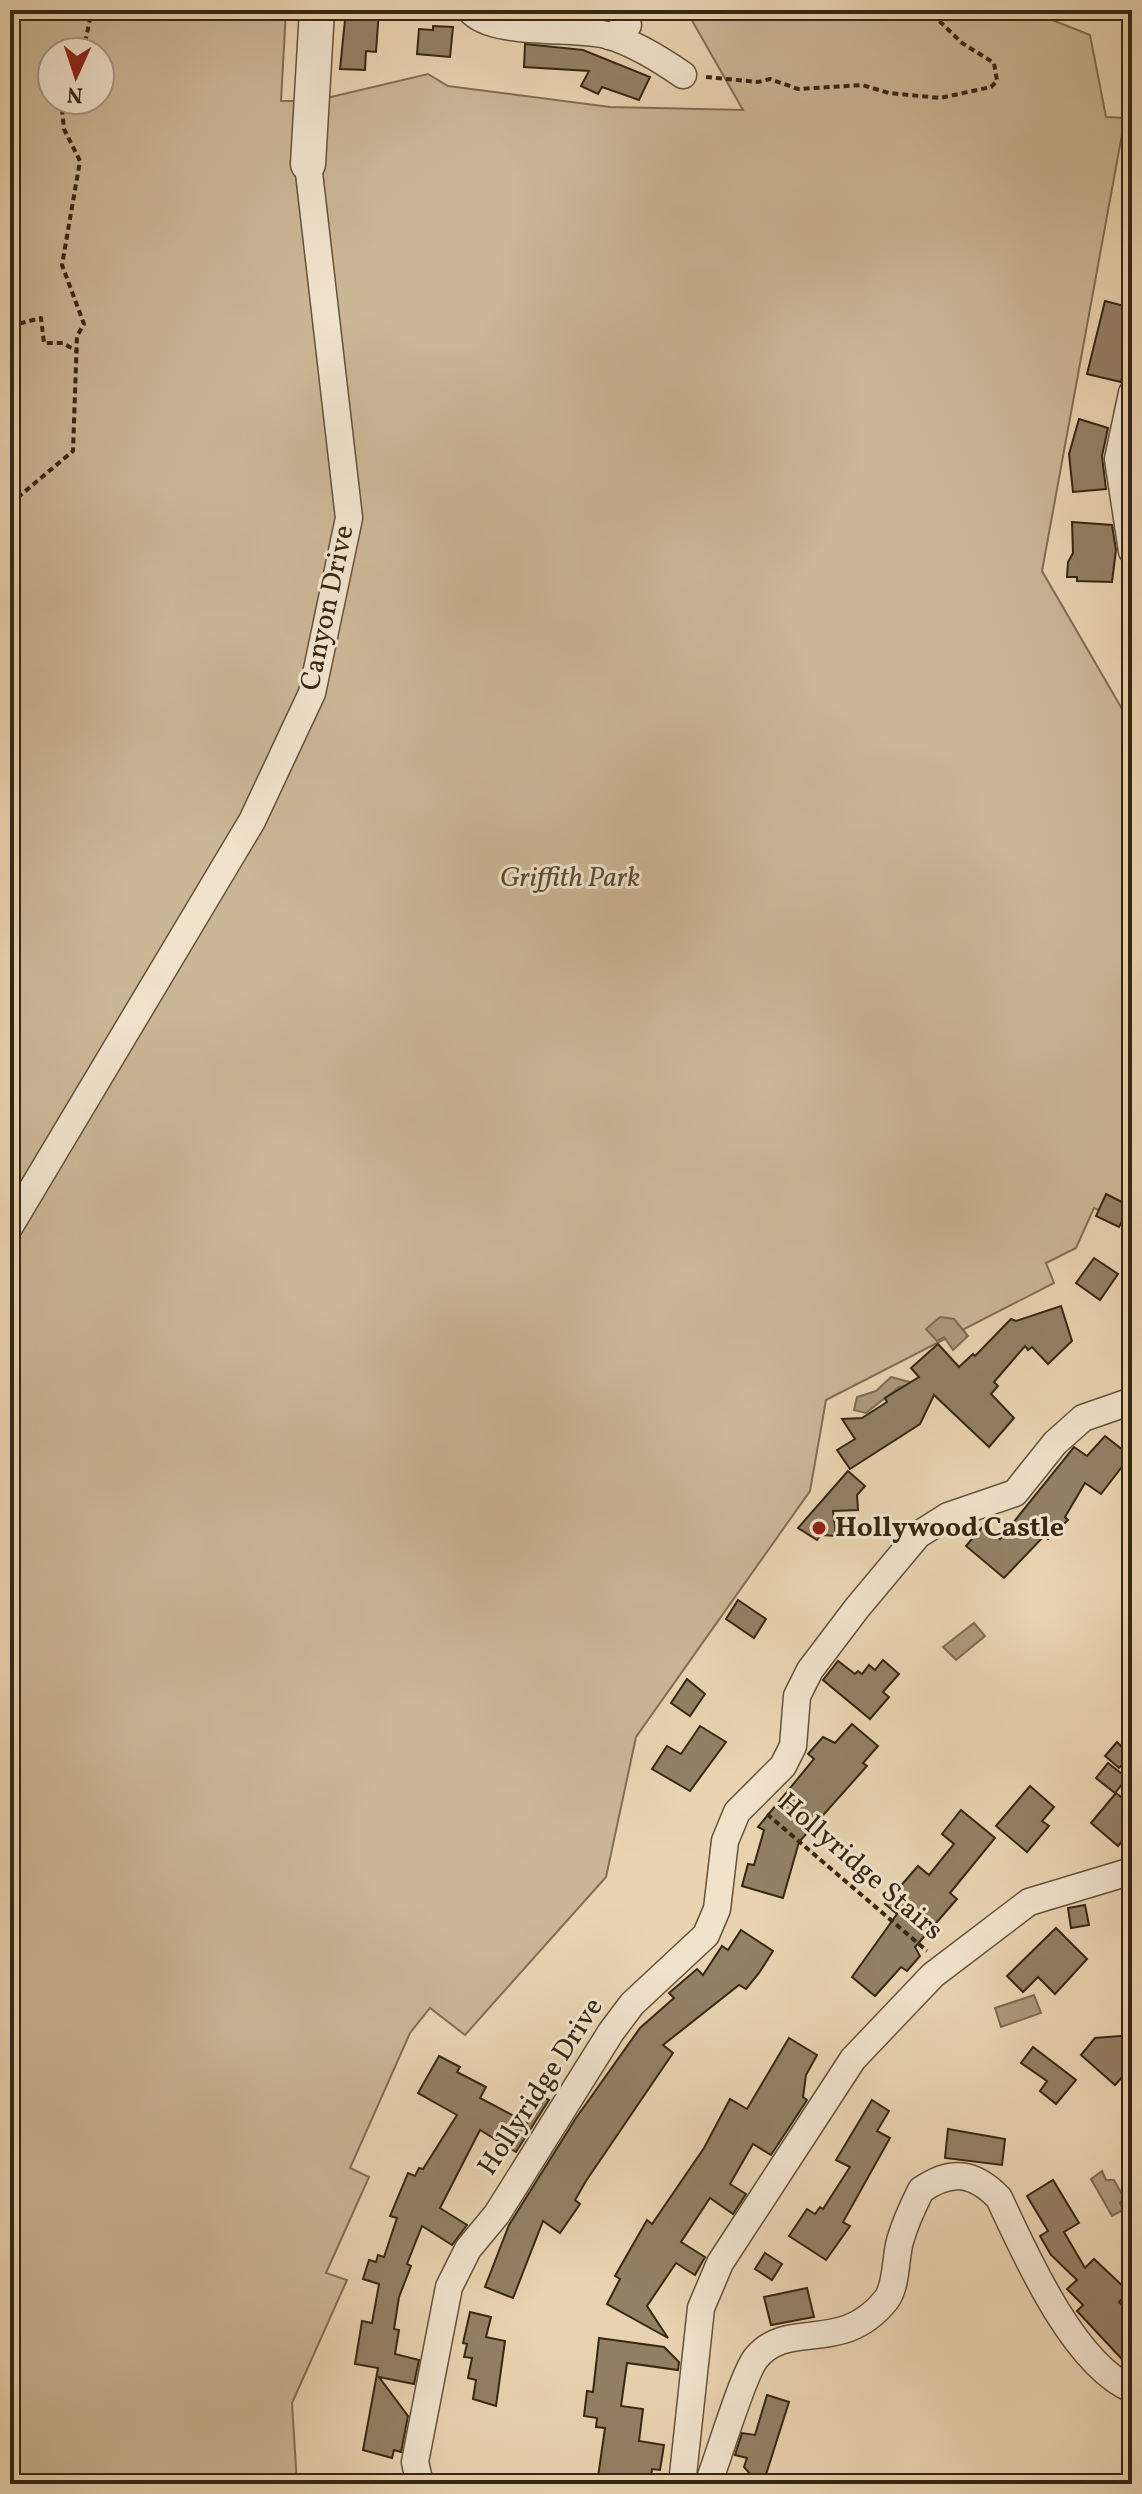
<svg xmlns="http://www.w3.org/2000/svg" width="1142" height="2494" viewBox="0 0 1142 2494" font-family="Vollkorn,serif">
	<rect width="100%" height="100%" fill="#e9d3b1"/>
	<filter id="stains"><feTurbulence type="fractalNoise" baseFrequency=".0025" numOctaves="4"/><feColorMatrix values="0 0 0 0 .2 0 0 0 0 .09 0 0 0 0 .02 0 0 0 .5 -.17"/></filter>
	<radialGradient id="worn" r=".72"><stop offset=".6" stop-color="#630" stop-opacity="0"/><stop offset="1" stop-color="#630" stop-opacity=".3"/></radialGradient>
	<path fill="#cbb696" stroke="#816e54" stroke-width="2" fill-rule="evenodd" d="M10 10H286L281 101H314L428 74 448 86 610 107 743 110 686 10H1027L1090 35 1106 117 1125 118 1042 571 1132 726V1180L1114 1216 1094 1208 1076 1248 1046 1263 1054 1283 826 1400 810 1491 636 1737 606 1877 465 2035 430 2008 410 2033 350 2168 369 2177 326 2273 347 2280 292 2403 297 2484H10ZM52 52H100V100H52Z"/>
	<g fill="#ac997b" stroke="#7d6b51" stroke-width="2">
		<path d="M940 1317 954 1319 968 1336 953 1350 944 1337 937 1341 926 1329Z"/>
		<path d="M891 1377 917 1384 899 1387 866 1413 854 1410 857 1397 876 1391Z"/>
		<path d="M974 1623 985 1636 956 1660 943 1647Z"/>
		<path d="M1034 1995 1041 2013 1001 2027 995 2008Z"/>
		<path d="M1102 2171 1106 2180H1114L1124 2198 1120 2203 1123 2210 1112 2216 1091 2179Z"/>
	</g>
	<g fill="#948065" stroke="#372712" stroke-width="2">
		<path d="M346 10H379L376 52 366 51 365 70 340 69Z"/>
		<path d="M433 26 453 27 450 57 417 54 419 29 433 30Z"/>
		<path d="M525 44 583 50 650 77 639 100 602 87 598 94 581 86 589 71 524 67Z"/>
		<path d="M1105 301 1132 308V340L1121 382 1087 374Z"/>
		<path d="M1079 419 1108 428 1102 456 1106 489 1073 492 1069 454Z"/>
		<path d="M1072 522 1112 525 1116 550 1112 582 1077 581V577H1067L1068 562 1073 553Z"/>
		<path d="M1106 1194 1130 1206 1119 1227 1096 1216Z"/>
		<path d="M1094 1258 1118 1274 1100 1300 1076 1283Z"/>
		<path d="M1061 1306 1072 1341 1048 1364 1032 1347 1028 1350 1025 1346 994 1382 998 1386 991 1394 1014 1418 989 1447 934 1395 920 1424 850 1469 837 1450 855 1439 842 1419 862 1418 887 1402 885 1398 919 1377 911 1368 938 1344 959 1367 973 1354 975 1356 1011 1319 1016 1321Z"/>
		<path d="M1105 1436 1128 1454V1459L1101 1494 1085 1483 1065 1517 1068 1520 1048 1539 1044 1536 1004 1578 966 1546 984 1525 1000 1539 1074 1447 1087 1456Z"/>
		<path d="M848 1471 865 1486 857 1495 858 1510 833 1511 836 1536 821 1535 817 1540 798 1528Z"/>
		<path d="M738 1600 766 1619 754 1638 726 1619Z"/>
		<path d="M883 1660 899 1674 883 1692 889 1697 870 1719 823 1680 838 1661 855 1674 858 1671 862 1674 869 1665 875 1670Z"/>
		<path d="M687 1679 705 1694 690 1716 671 1703Z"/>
		<path d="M852 1724 878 1746 863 1763 867 1766 799 1842 783 1898 742 1886 748 1864 754 1865 764 1830 758 1827 814 1759 808 1754 823 1737 835 1743Z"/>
		<path d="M700 1726 726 1742 690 1791 652 1769 667 1746 681 1754Z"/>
		<path d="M1117 1742 1131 1756 1119 1768 1105 1756Z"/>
		<path d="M1108 1763 1127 1778 1115 1793 1096 1778Z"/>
		<path d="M1030 1786 1054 1807 1042 1821 1049 1826 1027 1852 996 1826Z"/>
		<path d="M1116 1793 1132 1806V1829L1118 1846 1091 1823Z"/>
		<path d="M961 1810 995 1838 950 1893 957 1899 915 1947 920 1956 907 1971 901 1967 875 1996 852 1977 897 1914 885 1904 918 1866 929 1875 954 1844 942 1834Z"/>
		<path d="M1085 1905 1089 1925 1071 1928 1068 1908Z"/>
		<path d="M1056 1928 1087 1959 1055 1994 1038 1977 1023 1992 1007 1976Z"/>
		<path d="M741 1930 773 1951 759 1973 746 1989 739 1985 663 2045 673 2053 586 2181 575 2200 580 2204 560 2233 543 2221 513 2298 485 2287 509 2225 576 2118 640 2028 674 1998 669 1993 697 1969 703 1975 722 1946 728 1950Z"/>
		<path d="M1132 2035V2066L1115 2085 1081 2055 1095 2038Z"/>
		<path d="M789 2038 817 2055 806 2075 803 2097 807 2100 771 2155 753 2144 730 2184 746 2194 733 2214 710 2198 681 2242 705 2257 695 2275 676 2263 647 2306 668 2338 607 2304 620 2279 615 2276 647 2220 652 2224 704 2148 730 2099 747 2109Z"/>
		<path d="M1033 2047 1076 2080 1056 2104 1040 2091 1047 2081 1021 2063Z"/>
		<path d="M439 2056 460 2067 457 2072 486 2087 480 2098 527 2123 545 2098 549 2100 516 2152 480 2130 440 2208 467 2225 452 2245 422 2226 407 2264 411 2266 399 2297 394 2329 399 2330 395 2354 419 2360 414 2384 379 2377 408 2416 401 2452 394 2450 392 2458 363 2450 378 2368 355 2364 362 2321 372 2323 379 2284 363 2279 369 2260 376 2262 378 2255 384 2257 397 2218 390 2216 408 2173 415 2176 419 2168 423 2169 457 2115 418 2093Z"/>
		<path d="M872 2100 889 2111 877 2131 890 2138 843 2222 850 2226 826 2260 789 2236 807 2209 815 2214 820 2207 823 2209 850 2167 836 2160Z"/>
		<path d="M948 2129 1005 2139 1002 2165 945 2158Z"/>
		<path d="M1053 2180 1079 2223 1064 2232 1085 2268 1094 2259 1129 2292 1119 2302 1132 2316V2370L1077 2311 1083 2305 1067 2289 1077 2280 1051 2255 1040 2236 1048 2231 1027 2196Z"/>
		<path d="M765 2253 782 2264 772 2280 755 2269Z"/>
		<path d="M807 2288 814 2317 771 2325 764 2297Z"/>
		<path d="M470 2312 491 2317 486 2337 505 2341 496 2406 473 2399 476 2380 468 2378 472 2358 464 2357 467 2344 463 2343Z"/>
		<path d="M599 2338 664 2347 679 2362 678 2370 627 2363 621 2406 643 2409 639 2441 664 2445 660 2470 652 2469 650 2484H597L605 2428 596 2427 597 2418 584 2416 587 2391 593 2392Z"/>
		<path d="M767 2395 789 2402 763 2484H759L744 2467 747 2458 735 2455 742 2433 755 2435Z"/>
	</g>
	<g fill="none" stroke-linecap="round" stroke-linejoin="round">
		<g stroke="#64523a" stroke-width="29">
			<g id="minor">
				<path d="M470 10C493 37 572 26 607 35 634 43 660 59 683 75"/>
				<path d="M609 36 621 33 628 25 618 10"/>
				<path d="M1132 393 1118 459 1132 551"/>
				<path d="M10 1226 252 821 312 693 349 518 308 164"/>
				<path d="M420 2484 415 2462 449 2287 468 2249 497 2214 611 2032 632 2004 706 1935 717 1909 725 1841 737 1812 783 1766 793 1746 797 1696 810 1670 857 1608 918 1535 948 1516 1015 1493 1055 1443 1083 1418 1132 1401"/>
				<path d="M682 2484 701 2308 720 2263 853 2059 933 1975 1029 1902 1132 1871"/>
				<path d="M708 2484C718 2459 743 2374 756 2358 789 2318 841 2356 886 2300 897 2286 895 2259 900 2241 905 2223 913 2206 921 2190 951 2169 974 2172 999 2198 1025 2254 1074 2365 1132 2389"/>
			</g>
		</g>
		<g stroke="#64523a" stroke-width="37">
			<path id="tertiary" d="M308 164 317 10"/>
		</g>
		<g stroke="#372712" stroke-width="4" stroke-dasharray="6 4" stroke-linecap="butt">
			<path d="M83 52 92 10"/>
			<path d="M706 77 758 82 770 79 798 89 862 85 889 93 940 98 991 87 997 81 994 63 962 43 928 10"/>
			<path d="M10 326 41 318 44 343H63L78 352"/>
			<path d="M10 504 73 451 77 336 84 324 62 265 80 161 64 129 61 100"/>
			<path d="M767 1814 927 1951"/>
		</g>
		<use href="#minor" stroke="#f1e2cc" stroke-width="26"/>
		<use href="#tertiary" stroke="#f1e2cc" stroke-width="34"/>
	</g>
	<circle fill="#8f2418" stroke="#f1e2cc" stroke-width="3" cx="819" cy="1528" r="8"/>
	<g text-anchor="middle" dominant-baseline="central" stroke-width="6" stroke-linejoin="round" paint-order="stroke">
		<g font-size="28" fill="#372712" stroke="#f1e2cc">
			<text transform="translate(328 608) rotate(-78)">Canyon Drive</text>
			<text transform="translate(860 1867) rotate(41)">Hollyridge Stairs</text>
			<text transform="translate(541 2087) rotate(-57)">Hollyridge Drive</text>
		</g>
		<g font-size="28" font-style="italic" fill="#5c4b33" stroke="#f1e2cc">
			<text x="570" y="878">Griffith Park</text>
		</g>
		<g font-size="28" font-weight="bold" fill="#372712" stroke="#f1e2cc" text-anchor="start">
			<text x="835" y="1528">Hollywood Castle</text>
		</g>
	</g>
	<rect width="1142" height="2494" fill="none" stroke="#e9d3b1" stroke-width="40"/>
	<rect x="12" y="12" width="1118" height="2470" fill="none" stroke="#372712" stroke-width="4"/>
	<rect x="20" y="20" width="1102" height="2454" fill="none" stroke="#372712" stroke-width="2"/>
	<g transform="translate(76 76) rotate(183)"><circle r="38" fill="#f1e2cc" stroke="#a79782" stroke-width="2"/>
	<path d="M0-6L14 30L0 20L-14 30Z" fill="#8f2418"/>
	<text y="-12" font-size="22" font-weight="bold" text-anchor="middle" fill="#372712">N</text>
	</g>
	<rect width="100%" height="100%" filter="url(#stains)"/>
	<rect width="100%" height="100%" fill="url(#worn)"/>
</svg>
